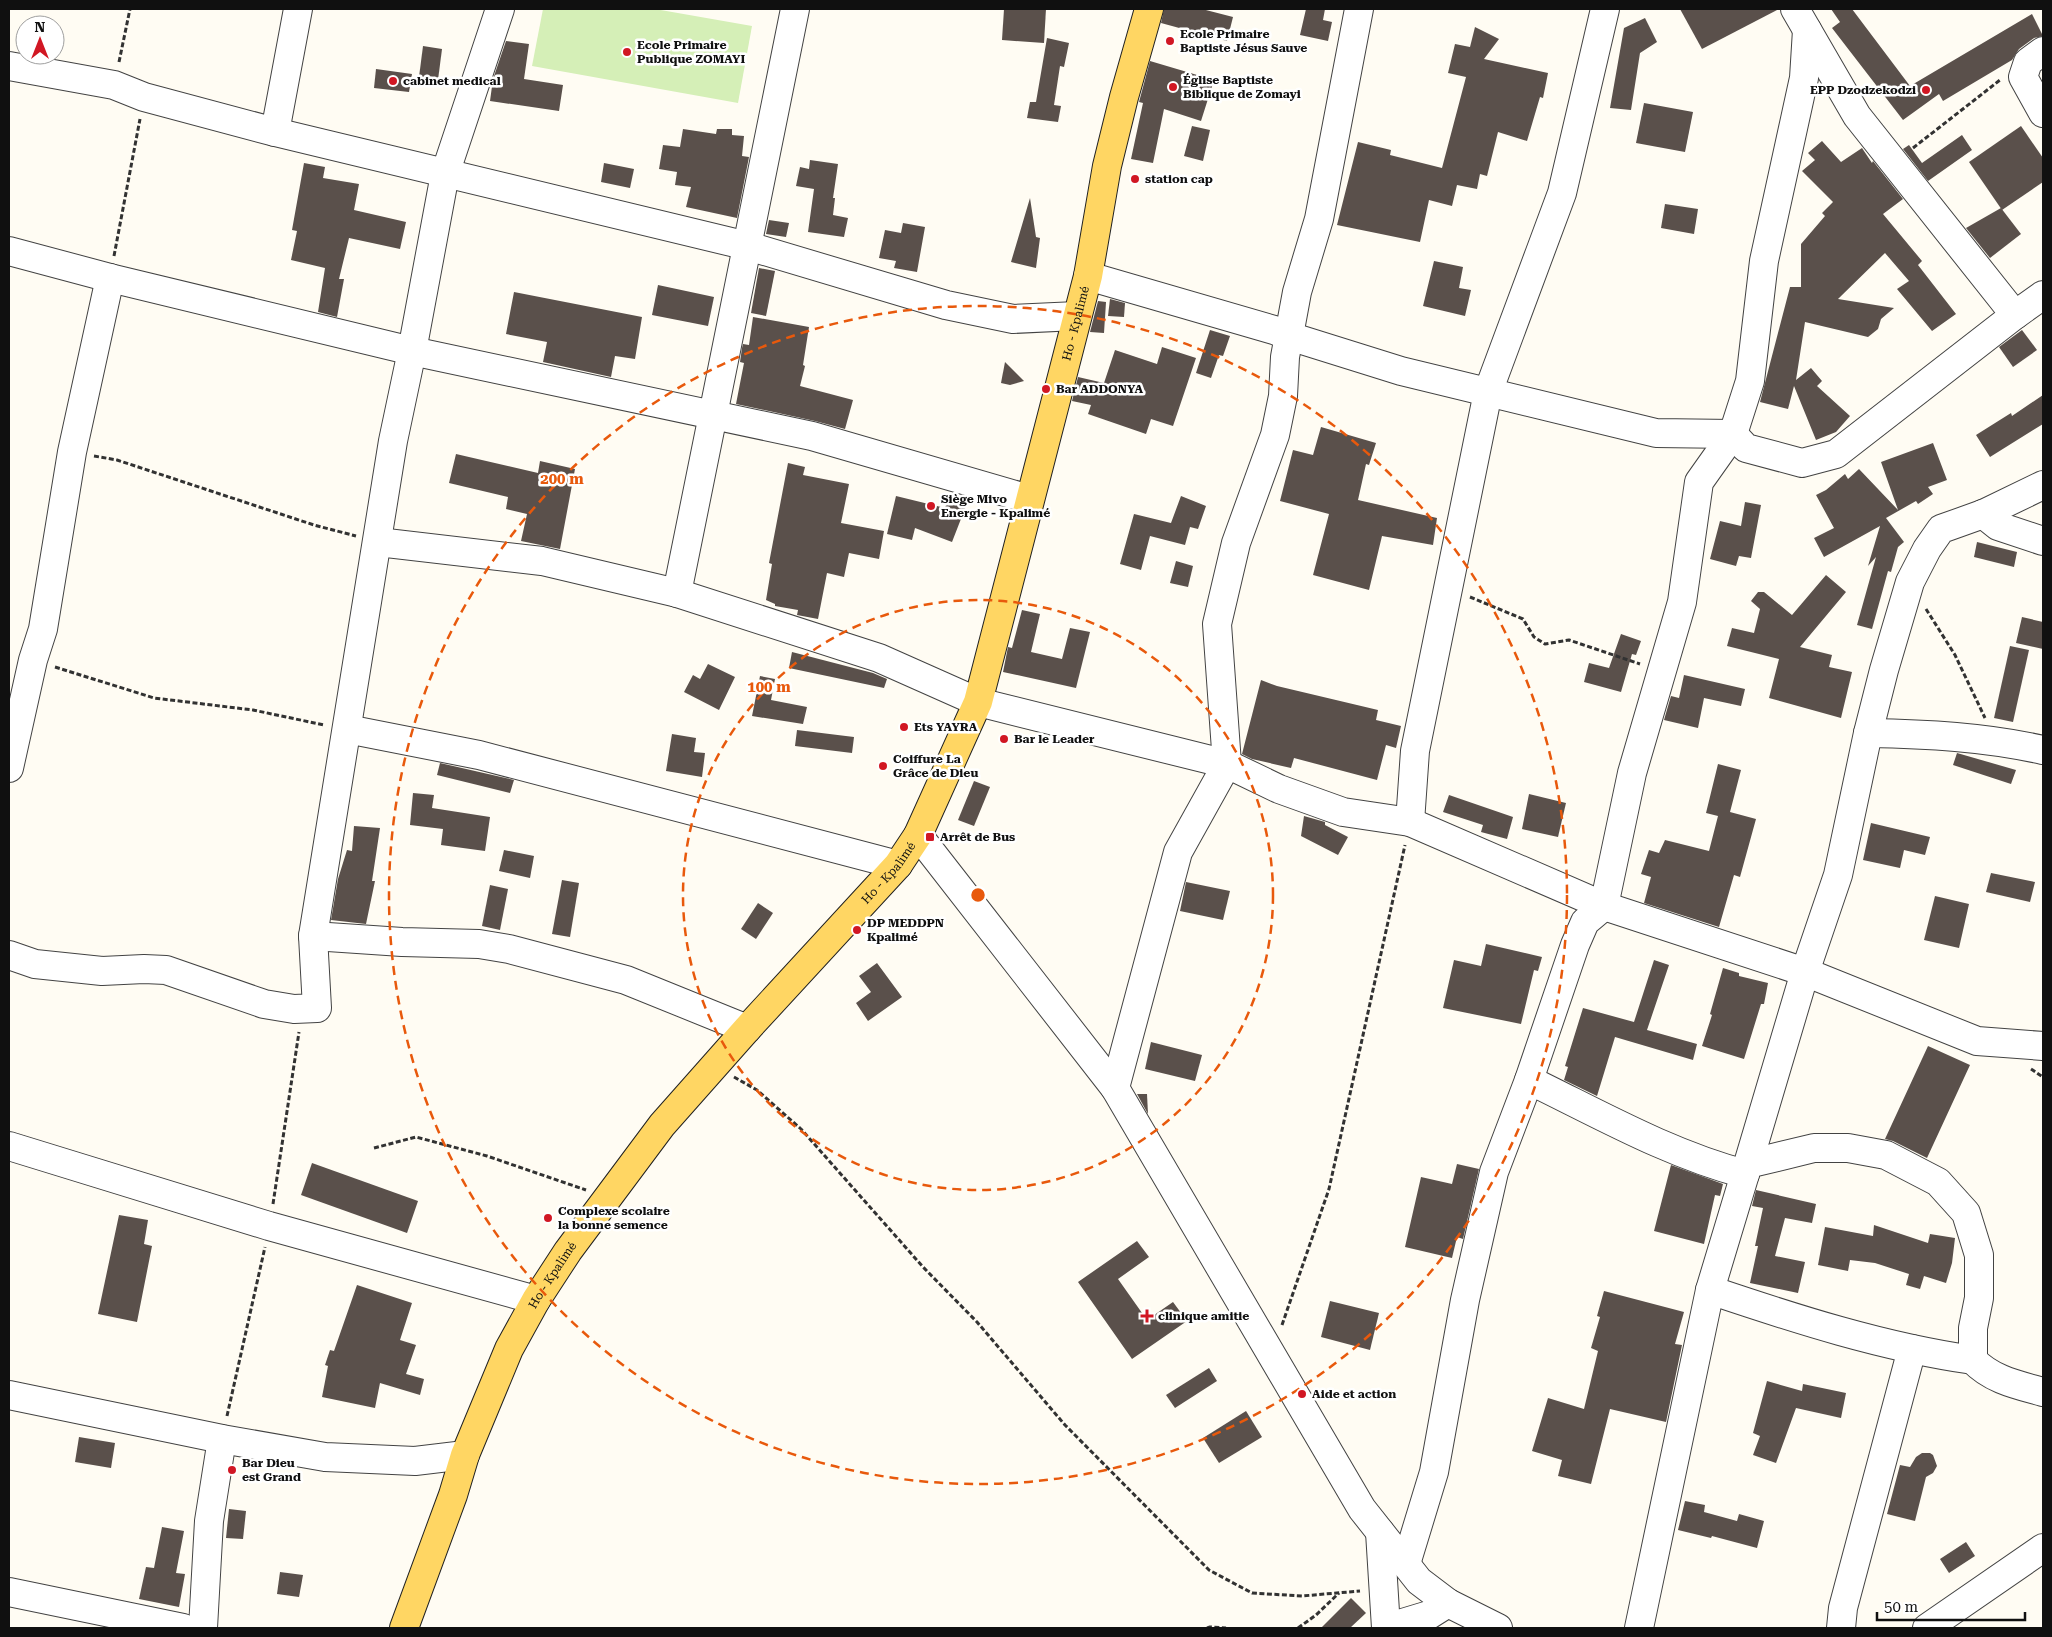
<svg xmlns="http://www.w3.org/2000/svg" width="2052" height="1637" viewBox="0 0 2052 1637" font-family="'Roboto Serif',serif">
	<rect width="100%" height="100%" fill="#fffcf3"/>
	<path fill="#d5efb7" d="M543 9H655L752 26 738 103 532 66Z"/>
	<g fill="#5a504b">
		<path d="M1004 9H1046L1044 43 1002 40Z"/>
		<path d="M1164 9H1202L1233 17 1227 41 1161 23Z"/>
		<path d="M1306 9H1325L1323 20 1332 22 1328 41 1300 35Z"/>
		<path d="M1680 9H1779L1702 49Z"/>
		<path d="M1831 9H1852L1910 86 2032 14 2043 36 2034 38 2019 49 2012 60 1943 101 1939 94 1903 120 1832 28 1840 22Z"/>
		<path d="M1645 18 1657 42 1640 53 1631 110 1610 108 1624 28Z"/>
		<path d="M1475 27 1499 39 1484 59 1548 73 1543 98 1540 97 1527 141 1498 132 1487 176 1480 174 1477 189 1457 185 1452 206 1429 200 1420 242 1337 225 1358 142 1391 150 1390 155 1442 168 1466 77 1448 73 1455 44 1470 47Z"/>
		<path d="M1047 38 1069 43 1064 67 1060 66 1054 105 1061 106 1058 122 1027 118 1030 102H1036Z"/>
		<path d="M506 41 529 44 524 79 563 85 559 111 490 101 493 79Z"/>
		<path d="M423 46 442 49 438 80 419 77Z"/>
		<path d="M1150 61 1214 80 1201 121 1164 109 1153 163 1131 159 1143 103 1139 102Z"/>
		<path d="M376 69 412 74 409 92 374 88Z"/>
		<path d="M1644 103 1693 112 1685 152 1636 143Z"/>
		<path d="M1192 126 1210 130 1203 161 1184 156Z"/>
		<path d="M2021 126 2043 158V182L2002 210 1969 162Z"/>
		<path d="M683 129 716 134 717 129H732V135L744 136 742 156 749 157 737 218 686 207 691 187 675 185 677 172 659 169 663 145 680 147Z"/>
		<path d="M1962 135 1972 150 1928 181 1903 149 1909 145 1922 163Z"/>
		<path d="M1822 141 1841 162 1862 148 1872 163 1873 161 1903 199 1883 214 1922 261 1918 265 1956 314 1932 331 1897 289 1909 281 1885 253 1838 299 1894 308 1881 319 1878 329 1868 337 1805 322 1796 380 1811 368 1822 381 1817 386 1850 416 1836 432 1816 440 1794 386 1788 409 1760 402 1790 287H1801V244L1825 216 1822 213 1833 202 1802 171 1815 160 1808 153Z"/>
		<path d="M810 160 838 164 833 198H835L833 215 848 218 844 237 808 232 814 189 796 186 800 167 809 169Z"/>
		<path d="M304 163 325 167 323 178 359 184 354 210 406 222 400 249 349 238 339 279H344L337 317 318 312 325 268 291 260 297 231 292 230Z"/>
		<path d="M604 163 634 169 630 188 601 182Z"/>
		<path d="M1030 198 1036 237 1040 238 1036 268 1011 262Z"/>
		<path d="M1665 204 1698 209 1694 234 1661 228Z"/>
		<path d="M2001 208 2021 234 1990 258 1966 228Z"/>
		<path d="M769 220 789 223 786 237 766 234Z"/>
		<path d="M903 223 925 227 917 272 894 268 896 261 879 258 885 230 901 233Z"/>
		<path d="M1434 261 1463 267 1459 288 1471 290 1465 316 1423 306Z"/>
		<path d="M759 268 775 271 766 316 751 313Z"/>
		<path d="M658 285 714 297 708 326 652 315Z"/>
		<path d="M514 292 642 317 635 359 615 356 611 377 543 362 547 342 506 334Z"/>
		<path d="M1110 299 1125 303 1124 317 1108 316Z"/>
		<path d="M1098 301 1106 302 1104 333 1090 332Z"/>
		<path d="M753 317 809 327 803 365 805 366 800 386 853 400 845 429 815 421 736 404 744 363 740 362 742 348 743 344 749 345Z"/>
		<path d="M1210 330 1230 336 1223 356 1219 355 1211 378 1196 373Z"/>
		<path d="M2022 330 2037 350 2013 367 1999 347Z"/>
		<path d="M1162 347 1196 358 1173 426 1151 419 1146 434 1088 414 1091 405 1072 401 1078 377 1104 383 1115 350 1157 364Z"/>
		<path d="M1005 362 1024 381 1010 385 1001 383Z"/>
		<path d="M2043 395V424L1990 457 1976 435 2011 413 2012 416Z"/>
		<path d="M1321 427 1376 443 1369 465 1366 464 1358 500 1437 518 1433 545 1382 536 1369 590 1313 575 1329 514 1280 501 1293 450 1313 455Z"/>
		<path d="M1933 443 1947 480 1928 487 1933 494 1918 504 1916 501 1886 518 1904 542 1898 547 1891 572 1888 571 1872 629 1857 625 1876 557 1868 566 1880 526 1824 557 1814 538 1834 528 1816 495 1826 490 1845 474 1848 479 1859 469 1898 510 1881 462Z"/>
		<path d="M456 454 538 473 540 461 575 469 560 549 521 541 527 514 506 509 508 497 449 483Z"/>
		<path d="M788 463 805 467 803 475 849 484 841 523 884 531 879 559 849 553 844 577 827 573 818 619 797 615 798 610 775 606V604L766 600 772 564 769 563Z"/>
		<path d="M896 496 945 508 948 499 966 506 952 542 915 528 912 540 887 534Z"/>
		<path d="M1181 496 1206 506 1198 529 1190 527 1185 545 1150 536 1141 570 1120 564 1134 514 1171 523Z"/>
		<path d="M1745 502 1761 505 1751 558 1739 556 1736 566 1710 559 1720 521 1741 526Z"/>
		<path d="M1977 542 2017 552 2014 567 1974 557Z"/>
		<path d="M1176 561 1193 566 1188 587 1170 583Z"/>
		<path d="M1826 575 1846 592 1800 647 1832 655 1829 667 1852 672 1841 718 1769 698 1779 659 1727 646 1732 628 1754 633 1760 609 1751 601 1758 592H1764L1792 615Z"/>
		<path d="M1022 610 1040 614 1031 652 1062 659 1070 628 1090 632 1076 688 1003 672 1008 647 1012 648Z"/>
		<path d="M2022 617 2043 622V649L2016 643Z"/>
		<path d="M1621 634 1641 641 1636 655 1632 654 1621 692 1584 682 1589 663 1609 668Z"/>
		<path d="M2010 646 2029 650 2013 722 1994 718Z"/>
		<path d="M792 652 873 673 887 679 884 688 789 668Z"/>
		<path d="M708 664 735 677 719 710 684 692 693 675 700 679Z"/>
		<path d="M1684 675 1745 689 1741 706 1704 698 1698 728 1664 720 1671 696 1679 698Z"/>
		<path d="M760 676 775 679 771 700 807 707 803 724 752 716Z"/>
		<path d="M1261 680 1277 686 1378 710 1376 720 1401 726 1396 748 1386 745 1377 780 1294 758 1291 768 1252 759 1242 754Z"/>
		<path d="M797 730 854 737 852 753 795 746Z"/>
		<path d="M672 734 696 738 694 752 705 753 702 777 666 771Z"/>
		<path d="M1957 753 2016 770 2011 784 1953 765Z"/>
		<path d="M440 763 514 780 510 793 437 775Z"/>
		<path d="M1718 764 1741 770 1730 812 1756 819 1740 877 1734 875 1719 927 1644 903 1651 877 1641 874 1649 850 1659 853 1665 840 1709 851 1718 816 1706 813Z"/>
		<path d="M974 781 990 787 974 826 958 820Z"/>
		<path d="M413 793 434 795 432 808 490 817 485 851 441 845 443 829 410 825Z"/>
		<path d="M1529 794 1566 803 1558 837 1522 829Z"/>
		<path d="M1449 795 1513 817 1507 839 1481 832 1483 825 1443 812Z"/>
		<path d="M1304 816 1325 822V825L1348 837 1338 855 1301 836Z"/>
		<path d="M1871 823 1930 837 1925 855 1904 850 1900 868 1863 860Z"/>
		<path d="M354 826 380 828 372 881H375L366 924 331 920 338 879 347 850 352 851Z"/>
		<path d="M504 850 534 856 530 878 499 871Z"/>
		<path d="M1991 873 2035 882 2030 902 1986 892Z"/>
		<path d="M562 880 579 883 570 937 552 934Z"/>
		<path d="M1186 882 1230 891 1223 920 1180 911Z"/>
		<path d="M490 885 508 889 500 930 482 926Z"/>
		<path d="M1935 896 1969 904 1959 948 1924 940Z"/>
		<path d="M758 903 773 913 756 939 741 929Z"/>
		<path d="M1486 944 1542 957 1538 971 1534 970 1521 1024 1443 1008 1454 960 1481 966Z"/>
		<path d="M1654 960 1669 965 1647 1030 1697 1044 1693 1060 1615 1037 1597 1096 1564 1080 1568 1067 1565 1066 1583 1008 1634 1022Z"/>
		<path d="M877 963 902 997 868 1021 856 1003 871 992 859 976Z"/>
		<path d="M1723 968 1739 973V976L1768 983 1764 1004H1761L1744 1059 1702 1046 1712 1015 1710 1014Z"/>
		<path d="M1151 1042 1202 1055 1195 1081 1145 1069Z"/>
		<path d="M1928 1046 1970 1065 1927 1158 1893 1141 1885 1139Z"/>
		<path d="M1137 1094H1147L1148 1114Z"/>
		<path d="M312 1163 418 1201 407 1233 301 1195Z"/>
		<path d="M1457 1164 1479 1169 1463 1239 1457 1237 1452 1258 1405 1247 1421 1177 1452 1184Z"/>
		<path d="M1671 1165 1723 1184 1720 1196 1715 1195 1704 1244 1654 1231Z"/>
		<path d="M1756 1190 1816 1204 1812 1223 1785 1218 1775 1256 1805 1262 1798 1293 1750 1283 1758 1246H1755L1763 1208 1752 1206Z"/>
		<path d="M119 1215 148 1220 144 1244 152 1246 137 1322 98 1314Z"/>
		<path d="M1874 1225 1928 1243 1930 1234 1955 1238 1952 1263 1946 1283 1924 1276 1920 1289 1906 1285 1909 1274 1875 1263 1850 1260 1848 1271 1818 1265 1825 1227 1873 1236Z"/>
		<path d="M1137 1241 1149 1257 1118 1279 1147 1320 1173 1302 1187 1321 1132 1359 1078 1282Z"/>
		<path d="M357 1285 412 1303 400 1340 416 1345 406 1374 424 1379 420 1395 380 1383 375 1408 322 1397 328 1366 325 1365 330 1350 334 1351Z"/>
		<path d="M1604 1291 1684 1312 1675 1344 1682 1345 1666 1422 1610 1409 1591 1484 1558 1476 1562 1460 1532 1451 1548 1398 1584 1409 1598 1351 1591 1348 1600 1317 1597 1316Z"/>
		<path d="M1330 1301 1379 1313 1370 1350 1321 1337Z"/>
		<path d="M1209 1368 1217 1381 1175 1408 1166 1395Z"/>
		<path d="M1767 1381 1802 1391 1803 1384 1846 1393 1841 1418 1796 1408 1776 1463 1753 1455 1760 1436 1753 1433Z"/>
		<path d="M1246 1411 1262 1437 1219 1463 1203 1438Z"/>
		<path d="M79 1437 115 1443 111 1468 75 1462Z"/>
		<path d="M1922 1453H1930L1933 1455 1937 1466 1933 1473 1926 1477 1915 1521 1887 1514 1900 1465 1910 1467 1916 1457Z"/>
		<path d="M1685 1501 1705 1505 1704 1512 1737 1521 1739 1514 1764 1521 1757 1548 1712 1536 1711 1538 1678 1530Z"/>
		<path d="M229 1509 246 1511 243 1539 226 1538Z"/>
		<path d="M162 1527 184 1531 176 1573 185 1574 179 1607 139 1599 146 1567 154 1568Z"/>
		<path d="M1966 1542 1975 1556 1949 1573 1940 1559Z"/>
		<path d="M280 1572 303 1575 299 1597 277 1594Z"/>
		<path d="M1351 1598 1366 1613 1350 1628H1321Z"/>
	</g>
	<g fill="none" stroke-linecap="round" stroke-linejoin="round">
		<g stroke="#434343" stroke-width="30">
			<g id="minor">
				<path d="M1795 9 1857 116 2015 315"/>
				<path d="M2043 51 2028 62 2023 77 2043 113"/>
				<path d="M9 66 114 85 144 97 275 132 748 246 946 305 1013 319 1077 316"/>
				<path d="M275 132 298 9"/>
				<path d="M9 251 110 278 412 351 812 436 1029 499"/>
				<path d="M1088 276 1274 330 1289 336 1401 371 1656 433 1733 434 1746 448 1802 463 1836 454 2015 315 2043 295"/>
				<path d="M1983 514 1998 526 2043 541"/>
				<path d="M378 542 542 561 677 593 879 658 978 702 1227 764 1279 789 1343 812 1410 822 1604 906 1805 972 1977 1041 2043 1046"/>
				<path d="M677 593 795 9"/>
				<path d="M347 729 479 755 898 865"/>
				<path d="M1868 733C1927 734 1985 737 2043 750"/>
				<path d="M9 768 33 660 43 629 72 452 110 278"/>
				<path d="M1410 822 1415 751 1488 392 1562 193 1605 9"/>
				<path d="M918 835 1115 1088 1362 1509 1419 1581 1448 1603 1498 1628"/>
				<path d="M313 936 402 942 479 944 509 949 626 980 747 1029"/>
				<path d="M9 955 35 964 102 971 144 969 166 970 264 1004 294 1009 317 1008 313 936 393 441 412 351 445 174 500 9"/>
				<path d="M1529 1080C1599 1114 1669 1154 1745 1174L1805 972 1838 875 1868 733 1884 670 1910 582 1927 549 1941 529 1983 514 2043 485"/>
				<path d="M1115 1088 1178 852 1227 764 1217 624 1236 543 1275 435 1283 396 1285 357 1297 292 1319 219 1359 9"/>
				<path d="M9 1146 269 1226 536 1300"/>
				<path d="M1748 1164 1814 1148H1848L1886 1155 1938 1182 1966 1213 1979 1255V1298L1973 1328V1360C1992 1380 2018 1385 2043 1392"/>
				<path d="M1710 1290C1796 1319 1883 1347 1973 1360"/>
				<path d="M9 1395 222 1439 325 1457 415 1461 465 1455"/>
				<path d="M1380 1532 1386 1628"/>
				<path d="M1406 1564 1434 1472 1465 1300 1494 1172 1529 1080 1575 945 1585 922 1604 906 1632 773 1682 602 1699 482 1733 434 1750 381 1764 261 1804 78 1807 30"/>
				<path d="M9 1592 183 1628"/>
				<path d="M203 1628 209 1521 222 1439"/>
				<path d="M1386 1628 1429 1615 1448 1603"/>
				<path d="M1639 1628 1710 1290 1745 1174"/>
				<path d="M1841 1628 1843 1608 1912 1349"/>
				<path d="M1927 1628 2043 1548"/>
			</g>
		</g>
		<g stroke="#212121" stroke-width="30">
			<g id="major">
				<path id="s1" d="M404 1628 453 1495 465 1455 509 1349 536 1300 568 1251 662 1125 747 1029 898 865 918 835 978 702 1088 276 1107 166 1124 97 1149 9"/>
			</g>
		</g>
		<g stroke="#323232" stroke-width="3" stroke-dasharray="5 2.5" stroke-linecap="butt">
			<path d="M119 62 130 9"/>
			<path d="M1913 148 2000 80"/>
			<path d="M114 256 140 119"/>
			<path d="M94 456 117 460 314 525 356 536"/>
			<path d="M1470 597 1523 619 1534 637 1545 644 1569 640 1640 664"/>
			<path d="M1926 609 1955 655 1985 718"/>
			<path d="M55 667 154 698 253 710 324 725"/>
			<path d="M2031 1069 2043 1077"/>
			<path d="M734 1077 757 1090 801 1129 923 1267 977 1322 1065 1425 1209 1570 1252 1593 1302 1596 1360 1591"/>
			<path d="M374 1148 416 1137 487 1156 586 1190"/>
			<path d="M273 1204 299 1032"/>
			<path d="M1282 1325 1329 1189 1405 845"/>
			<path d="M227 1416 265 1247"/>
			<path d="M1207 1628 1210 1627 1226 1628"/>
			<path d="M1298 1628 1316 1615 1339 1593"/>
		</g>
		<use href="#minor" stroke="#fff" stroke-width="28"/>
		<use href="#major" stroke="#ffd663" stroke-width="28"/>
	</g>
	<g fill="none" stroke="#e8590c" stroke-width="2.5" stroke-dasharray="9 6">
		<circle cx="978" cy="895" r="295"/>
		<circle cx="978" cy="895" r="589"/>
	</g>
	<g fill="#d11723" stroke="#fff" stroke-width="2">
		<circle cx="1170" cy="41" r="5"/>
		<circle cx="627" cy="52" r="5"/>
		<circle cx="393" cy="81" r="5"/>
		<circle cx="1173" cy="87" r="5"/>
		<circle cx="1926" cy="90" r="5"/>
		<circle cx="1135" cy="179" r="5"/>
		<circle cx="1046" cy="389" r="5"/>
		<circle cx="931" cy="506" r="5"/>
		<circle cx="904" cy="727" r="5"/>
		<circle cx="1004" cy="739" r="5"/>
		<circle cx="883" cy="766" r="5"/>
		<rect x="925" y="832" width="10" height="10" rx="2.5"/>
		<circle cx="857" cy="930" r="5"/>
		<circle cx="548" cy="1218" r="5"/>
		<path d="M1144.5 1308.5h5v5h5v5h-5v5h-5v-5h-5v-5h5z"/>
		<circle cx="1302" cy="1394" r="5"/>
		<circle cx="232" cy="1470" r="5"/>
	</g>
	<g text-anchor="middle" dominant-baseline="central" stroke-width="5" stroke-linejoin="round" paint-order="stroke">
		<g font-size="12" font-weight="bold" fill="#101010" stroke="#fff" text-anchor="start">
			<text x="1180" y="34">Ecole Primaire<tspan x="1180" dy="14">Baptiste Jésus Sauve</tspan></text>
			<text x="637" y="45">Ecole Primaire<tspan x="637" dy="14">Publique ZOMAYI</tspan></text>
			<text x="1183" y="80">Église Baptiste<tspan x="1183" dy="14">Biblique de Zomayi</tspan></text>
			<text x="403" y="81">cabinet medical</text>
			<text x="1916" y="90" text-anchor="end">EPP Dzodzekodzi</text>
			<text x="1145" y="179">station cap</text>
			<text x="1056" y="389">Bar ADDONYA</text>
			<text x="941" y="499">Siège Mivo<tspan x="941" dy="14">Energie - Kpalimé</tspan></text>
			<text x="914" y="727">Ets YAYRA</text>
			<text x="1014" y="739">Bar le Leader</text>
			<text x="893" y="759">Coiffure La<tspan x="893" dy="14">Grâce de Dieu</tspan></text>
			<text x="940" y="837">Arrêt de Bus</text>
			<text x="867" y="923">DP MEDDPN<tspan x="867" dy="14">Kpalimé</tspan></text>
			<text x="558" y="1211">Complexe scolaire<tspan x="558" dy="14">la bonne semence</tspan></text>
			<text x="1158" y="1316">clinique amitie</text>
			<text x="1312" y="1394">Aide et action</text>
			<text x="242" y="1463">Bar Dieu<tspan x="242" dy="14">est Grand</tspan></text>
		</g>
		<g font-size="12" fill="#101010" stroke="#fff">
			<text stroke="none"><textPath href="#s1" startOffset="1494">Ho - Kpalimé</textPath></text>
			<text stroke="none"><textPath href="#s1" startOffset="909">Ho - Kpalimé</textPath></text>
			<text stroke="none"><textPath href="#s1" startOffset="384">Ho - Kpalimé</textPath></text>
		</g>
	</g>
	<circle cx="978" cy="895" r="8" fill="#e8590c" stroke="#fff" stroke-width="2.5"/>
	<g font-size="15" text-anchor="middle" font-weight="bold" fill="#e8590c" stroke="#fff" stroke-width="5" stroke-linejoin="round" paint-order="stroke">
		<text x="562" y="484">200 m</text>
		<text x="769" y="692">100 m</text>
	</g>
	<rect width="2052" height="1637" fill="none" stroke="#101010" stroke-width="20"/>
	<g transform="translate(40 40)"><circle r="24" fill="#ffffff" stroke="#9f9f9f"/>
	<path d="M0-4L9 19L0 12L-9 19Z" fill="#d11723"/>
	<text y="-8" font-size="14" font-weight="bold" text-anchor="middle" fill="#101010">N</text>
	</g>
	<path d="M1877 1612v8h148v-8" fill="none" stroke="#101010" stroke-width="2.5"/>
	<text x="1884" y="1612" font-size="15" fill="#101010" stroke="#ffffff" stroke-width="4" paint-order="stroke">50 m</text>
</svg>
